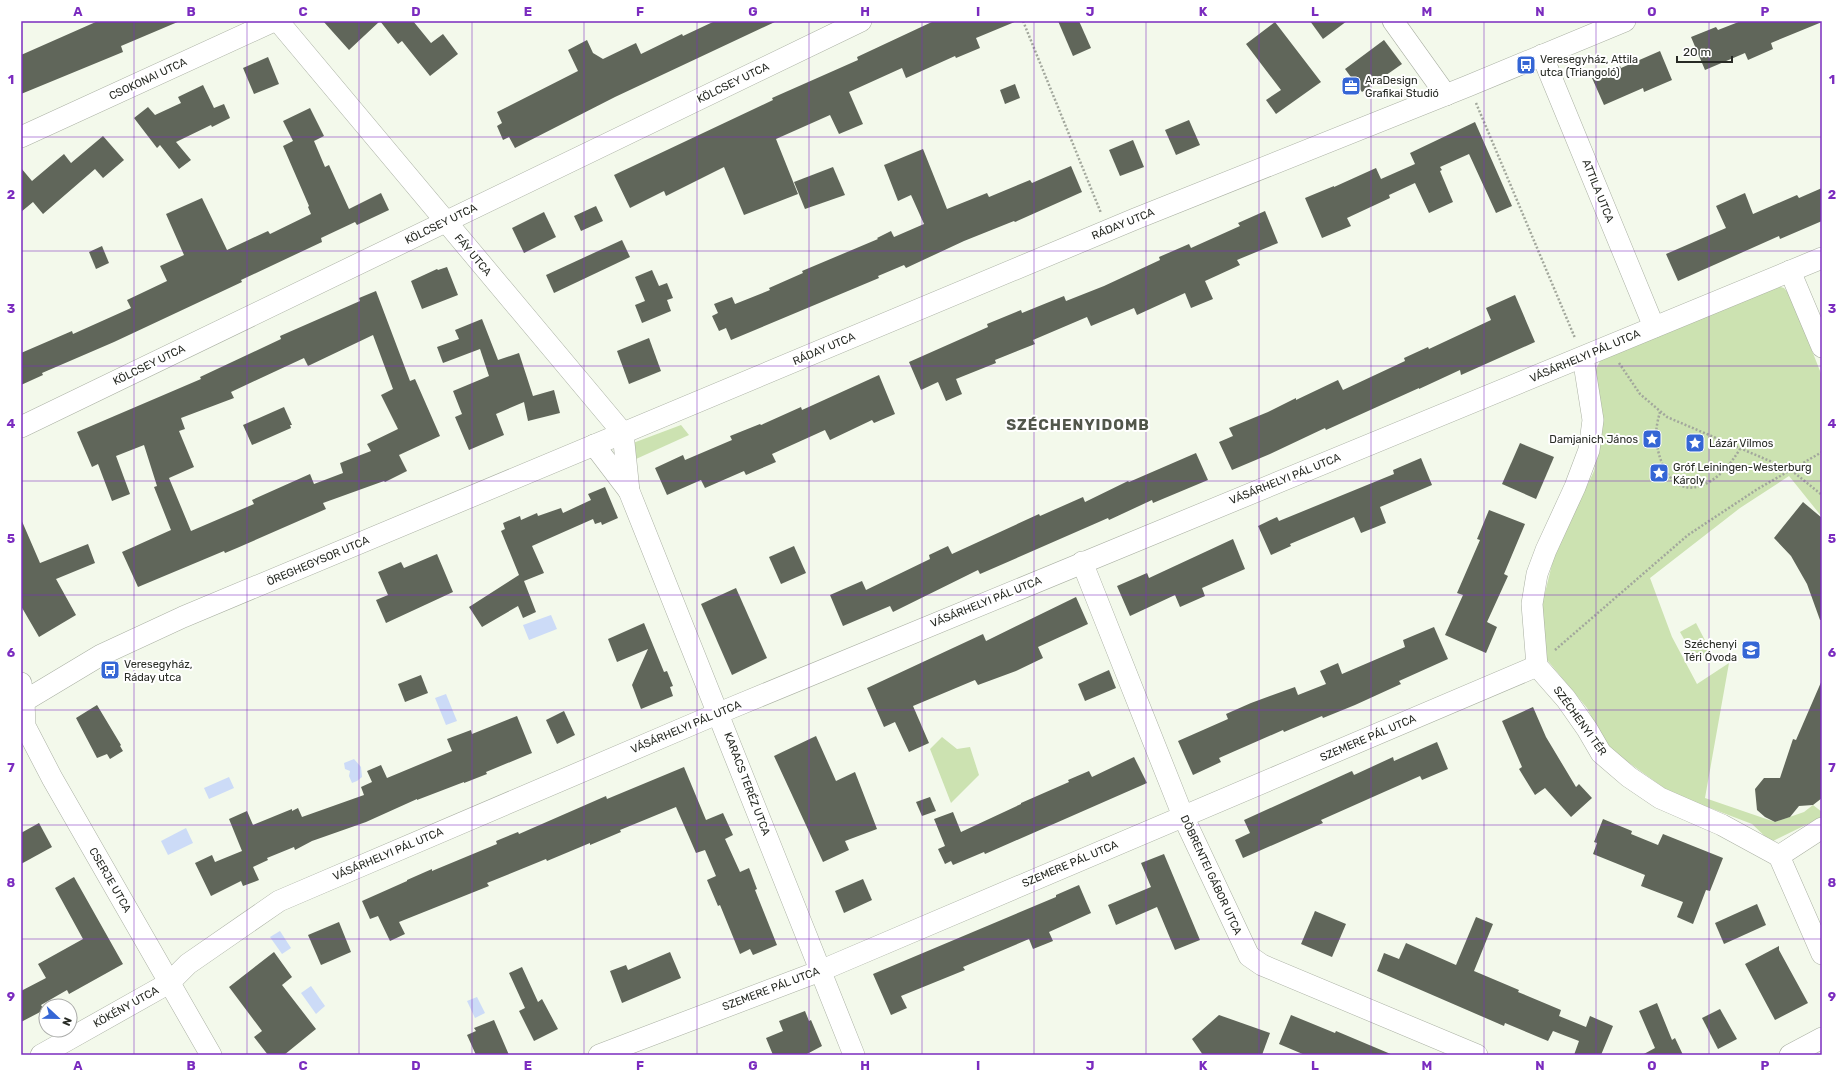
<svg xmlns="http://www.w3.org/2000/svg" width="1843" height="1076" viewBox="0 0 1843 1076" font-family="Rubik,sans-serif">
	<rect width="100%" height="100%" fill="#f3f9eb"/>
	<g fill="#cce2b1">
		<path d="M1773 285 1784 288 1790 295 1822 376V517L1789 476 1740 508 1650 578 1672 637 1697 684 1729 663 1705 798 1775 822 1804 812 1813 805 1822 812V817L1771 842 1752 824 1671 793 1607 747 1587 708 1543 655 1541 609 1554 556 1594 471 1602 432 1594 373 1601 359Z"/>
		<path d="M681 425 689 435 636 459 633 443Z"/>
		<path d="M1696 623 1711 652 1696 660 1680 632Z"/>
		<path d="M942 737 957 749 970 747 979 775 951 803 930 749Z"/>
	</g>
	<g fill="#ccdbf7">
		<path d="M551 615 557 629 529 640 523 625Z"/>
		<path d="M446 694 457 721 446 725 435 698Z"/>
		<path d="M354 759 361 767 362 777 357 781 352 783 349 776 350 771 345 769 344 763Z"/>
		<path d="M229 777 234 788 209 799 204 788Z"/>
		<path d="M186 828 193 843 168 855 161 841Z"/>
		<path d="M280 931 291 948 282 954 270 937Z"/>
		<path d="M311 986 325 1006 316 1014 301 993Z"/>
		<path d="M477 997 485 1013 475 1018 467 1001Z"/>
	</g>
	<g fill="#60665a" fill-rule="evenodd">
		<path d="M98 21H180L121 46 123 52 21 94V55Z"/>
		<path d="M323 21H413L431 43 443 34 458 54 430 76 402 41 398 44 380 21 349 50Z"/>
		<path d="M715 21H777L615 97 515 148 509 137 503 140 497 126 502 123 497 112 578 71 568 50 587 40 593 53 603 59 636 43 641 54 682 34 683 36Z"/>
		<path d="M934 21H1017L976 38 980 48 956 58 955 56 906 78 902 68 849 92 863 124 839 134 830 115 776 139 798 194 744 215 724 167 666 196 664 191 630 208 614 175 773 100 772 98 858 60 857 57Z"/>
		<path d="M1058 21H1079L1091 48 1073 56Z"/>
		<path d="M1310 21H1347L1323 39Z"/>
		<path d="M1741 21H1822V22L1771 43 1773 49 1748 60 1745 53 1705 70 1691 37 1716 27 1718 30Z"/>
		<path d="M1275 22 1321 82 1276 114 1266 100 1281 90 1246 44Z"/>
		<path d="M1384 40 1402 64 1362 92 1345 69Z"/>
		<path d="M1660 51 1672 80 1644 92 1643 88 1604 105 1592 78 1620 66 1621 68Z"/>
		<path d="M268 57 279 84 254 94 243 68Z"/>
		<path d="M1015 84 1020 98 1005 104 1000 90Z"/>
		<path d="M203 85 214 108 224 104 230 118 212 127 211 125 176 142 191 160 179 169 160 145 157 148 134 118 148 107 155 115 181 103 178 97Z"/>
		<path d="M310 108 324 136 314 141 325 167 329 165 349 209 381 193 389 210 357 225 355 222 321 238 322 242 241 280 242 282 114 342 42 373 43 375 21 385V353L72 331 73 334 131 308 127 300 167 281 160 266 184 255 166 214 202 198 227 250 268 231 270 234 311 214 308 207 309 206 283 146 293 141 283 121Z"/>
		<path d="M1189 120 1200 145 1176 155 1165 130Z"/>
		<path d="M1475 122 1512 206 1496 213 1469 154 1440 167 1442 170 1440 171 1453 202 1429 213 1415 183 1389 195 1390 198 1347 218 1351 226 1322 238 1305 198 1334 186V187L1376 168 1381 179 1415 164 1410 153Z"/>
		<path d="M103 136 124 160 103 178 95 169 43 214 33 202 21 212V168L32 181 64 154 71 163Z"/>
		<path d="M1133 140 1144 167 1120 176 1109 150Z"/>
		<path d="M923 149 947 209 987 193 989 197 1030 180 1032 183 1071 166 1082 192 1015 222 1014 221 964 241 906 268 904 265 878 276 879 278 731 340 726 328 719 331 712 316 718 313 714 304 732 297 735 304 770 290 769 288 803 273 802 271 878 239 877 238 891 231 894 237 924 224 911 195 898 201 884 165Z"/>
		<path d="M833 167 845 195 805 209 794 182Z"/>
		<path d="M1822 188V221L1780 239 1779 236 1678 281 1666 254 1726 228 1716 206 1745 193 1753 214 1797 195 1799 198Z"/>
		<path d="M596 206 603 221 581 231 574 216Z"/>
		<path d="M1265 211 1278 243 1237 260 1240 265 1205 281 1213 299 1191 308 1185 293 1137 315 1134 308 1091 326 1087 317 1033 340 1035 344 995 360 996 363 956 379 962 394 946 401 938 382 921 390 909 362 988 327 987 324 1021 310 1022 313 1064 296 1066 301 1104 286 1160 260 1159 257 1189 244 1191 248 1240 226 1238 223Z"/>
		<path d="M544 212 556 237 524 253 512 228Z"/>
		<path d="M622 240 630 257 554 293 546 275Z"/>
		<path d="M102 246 109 263 96 269 89 252Z"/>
		<path d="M447 267 458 295 422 309 411 281 437 269 438 270Z"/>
		<path d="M652 270 659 286 667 283 673 298 667 300 671 311 642 323 635 305 645 301 635 277Z"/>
		<path d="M376 291 410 381 415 379 440 436 399 455 407 471 385 482 384 481 323 503 326 509 237 548 225 553 224 551 138 587 122 552 171 530 154 487 157 486 144 445 116 456 130 494 112 501 98 464 92 467 77 432 201 379 200 377 281 339 280 336 360 301 359 298ZM373 335 393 389 381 395 398 429 367 444 371 451 340 463 343 473 314 484 310 474 252 500 254 504 191 531 169 478 194 467 179 431 185 429 181 418 234 398 231 392 304 358 308 366Z"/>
		<path d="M1515 295 1535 342 1461 375 1460 370 1419 389V388L1326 430 1325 428 1270 454 1232 470 1219 442 1233 436 1229 428 1268 412 1296 398V400L1338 380 1343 390 1405 361 1404 358 1428 347 1429 349 1491 320 1486 308Z"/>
		<path d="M482 319 498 360 519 353 533 396 554 390 560 413 528 421 524 402 496 414 504 435 469 450 455 417 462 414 453 391 489 376 480 349 443 363 437 347 459 339 455 330Z"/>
		<path d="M649 338 661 371 629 384 617 351Z"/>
		<path d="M879 375 895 414 874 423 872 420 830 440 825 430 772 454 776 462 746 475 744 471 705 488 701 480 667 495 655 468 683 455 685 460 732 440 730 436 760 424 761 425 801 407 802 410Z"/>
		<path d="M284 407 292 425H290L291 428 252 445 243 425Z"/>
		<path d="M1520 443 1554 457 1536 499 1502 484Z"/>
		<path d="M1196 453 1208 480 1153 503 1152 500 1109 520 1108 518 980 574 978 570 893 612 890 606 843 626 830 595 862 581 866 590 930 559 929 555 948 546 952 554 1039 514 1040 516 1083 497 1085 502 1128 481 1129 482Z"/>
		<path d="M1421 458 1432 485 1380 507 1386 523 1361 533 1354 517 1290 544 1291 546 1271 555 1258 526 1277 517 1279 521 1394 474 1393 470Z"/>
		<path d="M605 487 618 518 602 525 601 522 595 524 593 519 532 546 544 573 524 581 536 612 523 618 518 606 482 627 469 607 519 575 501 531 505 529 503 523 520 516 521 520 537 513 538 516 561 508 563 513 591 500 588 494Z"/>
		<path d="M1803 502 1822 518V620H1820L1807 584 1791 556 1774 538Z"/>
		<path d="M1489 510 1525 524 1504 574 1508 576 1487 622 1497 627 1486 653 1445 635 1463 595 1457 593 1480 540 1477 539Z"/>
		<path d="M21 519 40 563 88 544 95 563 56 579 76 615 39 637 21 606Z"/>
		<path d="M1233 539 1245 569 1202 588 1205 596 1180 607 1175 595 1130 616 1117 586 1147 573 1149 578Z"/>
		<path d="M794 546 806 573 781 584 769 557Z"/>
		<path d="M437 554 453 592 386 623 376 600 388 595 378 572 401 562 404 568Z"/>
		<path d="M736 588 767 658 732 675 701 604Z"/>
		<path d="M1076 597 1088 624 1038 647 1043 658 1016 671 978 685 975 680 913 706 929 743 909 752 895 722 884 727 867 688 983 634 986 641Z"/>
		<path d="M644 623 664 672 667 671 673 686 670 687 673 696 641 709 632 685 648 649 617 662 608 639Z"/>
		<path d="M1434 627 1448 659 1399 681 1401 684 1355 705 1323 718 1322 716 1284 732 1283 730 1219 758 1221 762 1193 775 1178 741 1228 719 1226 714 1251 703 1295 687 1298 695 1326 684 1320 671 1338 663 1342 674 1405 647 1403 640Z"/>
		<path d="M1109 670 1116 688 1085 701 1078 684Z"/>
		<path d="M421 675 428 693 405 702 398 684Z"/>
		<path d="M1822 680V798L1813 805 1799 806 1790 817 1775 822 1765 817 1757 810 1755 789 1764 778H1780L1793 739 1796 740Z"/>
		<path d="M97 705 121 745 120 746 123 751 110 759 107 754 97 758 76 718Z"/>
		<path d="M1533 707 1546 737 1576 787 1579 784 1592 798 1571 817 1545 788 1535 795 1519 769 1522 767 1502 721Z"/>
		<path d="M564 711 575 735 557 744 546 720Z"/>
		<path d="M517 716 532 753 486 772 487 774 464 783V782L417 800V799L366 822 312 841 295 850 294 847 267 858 268 860 253 867 259 880 243 886 241 881 211 896 195 863 212 855 215 862 242 851 229 819 247 811 253 825 292 809V811L298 808 302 817 364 795 361 787 372 782 367 771 381 765 387 778 452 751 447 739 471 730 472 734Z"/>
		<path d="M816 736 836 781 855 772 877 829 845 841 849 850 823 862 774 756Z"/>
		<path d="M1437 742 1448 769 1422 780 1420 776 1321 820 1323 823 1243 858 1235 840 1250 833 1244 820 1352 771 1354 775 1393 757 1394 761Z"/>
		<path d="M1134 757 1147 783 985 854 984 852 953 865 951 861 945 864 938 849 945 846 934 819 953 812 961 832 1021 804V803L1069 782 1068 780 1089 771 1092 777Z"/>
		<path d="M684 767 706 820 723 813 733 835 725 839 740 872 749 868 757 889 755 890 777 945 753 955 750 949 740 954 720 905 718 906 707 880 716 876 705 850 696 853 676 807 620 830 621 832 590 845V843L547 861 546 859 487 883 489 886 399 922 405 934 390 941 378 916 370 919 362 901 407 881V880L432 869V871L497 844 496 841 518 832 519 834 606 796 607 799Z"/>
		<path d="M930 797 936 811 922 816 916 802Z"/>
		<path d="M1603 819 1632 831 1631 834 1658 845 1663 834 1723 858 1710 891 1706 890 1693 924 1677 917 1683 902 1641 886 1645 875 1593 854 1597 843 1594 842Z"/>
		<path d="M39 823 52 847 21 864V833Z"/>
		<path d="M1164 854 1200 940 1175 950 1157 907 1116 925 1108 905 1151 887 1141 863Z"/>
		<path d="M74 877 123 964 69 994 67 990 41 1005 44 1010 21 1022V991L46 978 38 964 83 939 55 888Z"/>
		<path d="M863 879 872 900 844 913 835 891Z"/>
		<path d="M1079 885 1091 913 1049 932 1053 941 1033 949 1029 939 963 967 965 970 901 996 907 1008 891 1015 873 974 1056 897V895Z"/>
		<path d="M1757 904 1766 925 1724 944 1715 923Z"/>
		<path d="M1315 911 1346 924 1332 957 1301 944Z"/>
		<path d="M1476 917 1493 924 1474 971 1519 990 1518 992 1561 1010 1559 1016 1586 1027 1590 1016 1613 1026 1601 1055H1574L1579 1041 1553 1031 1548 1041 1505 1023 1504 1026 1377 971 1384 953 1399 959 1406 943 1456 965Z"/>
		<path d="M339 922 351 952 321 965 308 935Z"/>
		<path d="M1779 946V950L1808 1003 1775 1020 1745 964Z"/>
		<path d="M274 952 292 977 282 985 316 1029 284 1055H268L254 1037 262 1031 229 987Z"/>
		<path d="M670 952 681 978 622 1003 610 971 626 965 628 970Z"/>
		<path d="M522 967 538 1002 542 999 558 1029 534 1041 519 1011 525 1008 509 973Z"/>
		<path d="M1657 1003 1672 1040 1675 1038 1683 1055H1642L1655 1048 1639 1011Z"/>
		<path d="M1720 1009 1737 1039 1718 1049 1702 1018Z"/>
		<path d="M805 1011 809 1021 811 1020 822 1046 805 1055H773L766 1038 783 1031 779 1021Z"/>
		<path d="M1219 1015 1270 1033 1262 1055H1203L1192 1039Z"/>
		<path d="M1291 1015 1335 1033 1336 1031 1393 1055H1305L1279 1044Z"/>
		<path d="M494 1020 509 1055H476L467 1035 476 1031 474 1028Z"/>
	</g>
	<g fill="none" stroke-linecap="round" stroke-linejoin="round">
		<g stroke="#aab0a3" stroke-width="22">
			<g id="minor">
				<path d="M278 21 623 433"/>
				<path d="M1393 21 1446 95"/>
				<path d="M1542 55 1654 327"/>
				<path d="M21 137 274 21"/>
				<path d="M1790 271 1822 347"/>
				<path d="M1583 357 1593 420 1589 450 1575 487 1546 550 1537 574 1532 604 1537 666 1566 699 1587 729 1601 753 1629 777 1660 798 1722 825 1779 856"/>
				<path d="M21 427 861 21"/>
				<path d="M623 433 629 491 854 1055"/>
				<path d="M594 445 629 491"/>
				<path d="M1082 562 1183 816 1249 956 1262 965 1477 1055"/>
				<path d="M21 683 24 701 25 726 52 778 211 1055"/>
				<path d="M21 703 101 655 183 617 1135 219 1468 86 1625 21"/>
				<path d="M1779 856 1822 954"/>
				<path d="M1779 856 1822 828"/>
				<path d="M41 1055 169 983 188 964 279 901 719 713 1822 258"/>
				<path d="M599 1055 820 971 1537 666"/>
				<path d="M1790 1055 1822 1038"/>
			</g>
		</g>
		<g stroke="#a2a79c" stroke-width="2.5" stroke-dasharray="2 2" stroke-linecap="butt">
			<path d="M1023 21 1101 213"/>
			<path d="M1476 103 1575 338"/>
			<path d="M1619 363 1640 394 1667 417 1791 470 1822 495"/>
			<path d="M1660 412C1658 419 1656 428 1656 436 1657 458 1670 496 1700 486 1718 480 1730 465 1740 449"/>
			<path d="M1555 650 1688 535 1756 490 1822 452"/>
		</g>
		<use href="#minor" stroke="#fff" stroke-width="21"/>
	</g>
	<path fill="none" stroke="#7b2cbf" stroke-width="1" stroke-opacity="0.55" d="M134 21V1055M247 21V1055M359 21V1055M472 21V1055M584 21V1055M697 21V1055M809 21V1055M922 21V1055M1034 21V1055M1146 21V1055M1259 21V1055M1371 21V1055M1484 21V1055M1596 21V1055M1709 21V1055M21 137H1822M21 251H1822M21 366H1822M21 481H1822M21 595H1822M21 710H1822M21 825H1822M21 939H1822"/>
	<defs>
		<g id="bus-square" transform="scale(1)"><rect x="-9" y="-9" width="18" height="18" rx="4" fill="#3566d5" stroke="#fff"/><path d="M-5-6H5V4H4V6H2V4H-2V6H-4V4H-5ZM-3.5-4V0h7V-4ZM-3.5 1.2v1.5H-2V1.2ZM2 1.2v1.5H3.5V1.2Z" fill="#fff"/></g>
		<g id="office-square" transform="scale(1)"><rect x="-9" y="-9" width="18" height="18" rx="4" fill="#3566d5" stroke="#fff"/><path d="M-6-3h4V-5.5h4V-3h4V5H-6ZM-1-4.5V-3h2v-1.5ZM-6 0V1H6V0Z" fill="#fff"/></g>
		<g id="sight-square" transform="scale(1)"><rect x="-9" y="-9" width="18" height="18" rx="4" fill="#3566d5" stroke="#fff"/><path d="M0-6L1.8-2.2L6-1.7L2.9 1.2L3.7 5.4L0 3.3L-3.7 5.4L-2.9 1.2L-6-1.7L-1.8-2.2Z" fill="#fff"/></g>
		<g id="school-square" transform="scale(1)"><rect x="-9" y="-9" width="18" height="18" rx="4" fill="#3566d5" stroke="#fff"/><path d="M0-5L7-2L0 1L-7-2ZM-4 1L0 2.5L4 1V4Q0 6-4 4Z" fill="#fff"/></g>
	</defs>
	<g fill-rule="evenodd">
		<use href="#bus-square" x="1526" y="65"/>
		<use href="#office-square" x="1351" y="86"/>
		<use href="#sight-square" x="1652" y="439"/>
		<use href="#sight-square" x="1695" y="443"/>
		<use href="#sight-square" x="1659" y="473"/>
		<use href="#school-square" x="1751" y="650"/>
		<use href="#bus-square" x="110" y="670"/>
	</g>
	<g text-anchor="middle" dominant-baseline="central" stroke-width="4" stroke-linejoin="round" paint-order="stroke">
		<g font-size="11" fill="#282b25" stroke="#fff" text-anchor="start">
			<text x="1540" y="59">Veresegyház, Attila<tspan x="1540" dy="13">utca (Triangoló)</tspan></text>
			<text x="1365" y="80">AraDesign<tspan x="1365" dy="13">Grafikai Studió</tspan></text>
			<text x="1638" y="439" text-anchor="end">Damjanich János</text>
			<text x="1709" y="443">Lázár Vilmos</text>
			<text x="1673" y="467">Gróf Leiningen-Westerburg<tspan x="1673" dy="13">Károly</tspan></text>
			<text x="1737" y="644" text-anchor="end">Széchenyi<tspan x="1737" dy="13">Téri Óvoda</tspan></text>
			<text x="124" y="664">Veresegyház,<tspan x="124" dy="13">Ráday utca</tspan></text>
		</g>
		<g font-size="11" fill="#282b25" stroke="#fff">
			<text transform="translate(148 79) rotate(-25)">CSOKONAI UTCA</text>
			<text transform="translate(733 83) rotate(-26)">KÖLCSEY UTCA</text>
			<text transform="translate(1598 191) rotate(68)">ATTILA UTCA</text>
			<text transform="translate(441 224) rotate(-26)">KÖLCSEY UTCA</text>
			<text transform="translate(1123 224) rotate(-22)">RÁDAY UTCA</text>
			<text transform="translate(473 255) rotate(50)">FÁY UTCA</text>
			<text transform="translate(824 349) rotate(-23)">RÁDAY UTCA</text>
			<text transform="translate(1585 356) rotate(-23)">VÁSÁRHELYI PÁL UTCA</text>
			<text transform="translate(149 365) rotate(-26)">KÖLCSEY UTCA</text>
			<text transform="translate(1285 479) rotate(-22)">VÁSÁRHELYI PÁL UTCA</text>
			<text transform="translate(318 561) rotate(-23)">ÖREGHEGYSOR UTCA</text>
			<text transform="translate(986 602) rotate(-22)">VÁSÁRHELYI PÁL UTCA</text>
			<text transform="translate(1580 721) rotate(54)">SZÉCHENYI TÉR</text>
			<text transform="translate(686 727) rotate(-23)">VÁSÁRHELYI PÁL UTCA</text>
			<text transform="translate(1368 738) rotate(-23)">SZEMERE PÁL UTCA</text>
			<text transform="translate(747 784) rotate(69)">KARACS TERÉZ UTCA</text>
			<text transform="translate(388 854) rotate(-23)">VÁSÁRHELYI PÁL UTCA</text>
			<text transform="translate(1070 864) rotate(-23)">SZEMERE PÁL UTCA</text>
			<text transform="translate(1211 875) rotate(65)">DÖBRENTEI GÁBOR UTCA</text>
			<text transform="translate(110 880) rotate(60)">CSERJE UTCA</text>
			<text transform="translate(771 989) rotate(-21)">SZEMERE PÁL UTCA</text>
			<text transform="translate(126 1007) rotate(-29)">KÖKÉNY UTCA</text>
		</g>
		<g font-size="15" font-weight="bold" letter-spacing="1" fill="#51564b" stroke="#fff">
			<text x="1078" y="425">SZÉCHENYIDOMB</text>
		</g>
	</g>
	<rect width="1843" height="1076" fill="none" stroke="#ffffff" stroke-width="44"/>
	<g transform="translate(58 1018) rotate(112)"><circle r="19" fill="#ffffff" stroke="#a9aaa8"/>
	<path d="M0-3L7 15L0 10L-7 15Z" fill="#3566d5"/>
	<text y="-6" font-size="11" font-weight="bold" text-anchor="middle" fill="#282b25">N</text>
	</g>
	<path d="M1677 56v6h55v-6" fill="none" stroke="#282b25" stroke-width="2"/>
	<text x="1683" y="56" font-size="12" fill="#282b25" stroke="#ffffff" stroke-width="3" paint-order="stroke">20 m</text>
	<rect x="22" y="22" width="1799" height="1032" fill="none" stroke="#7b2cbf" stroke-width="1.5"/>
	<g font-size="13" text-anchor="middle" font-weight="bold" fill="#7b2cbf">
		<text x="78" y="16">A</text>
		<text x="191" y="16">B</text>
		<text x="303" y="16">C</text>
		<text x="416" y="16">D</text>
		<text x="528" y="16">E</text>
		<text x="640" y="16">F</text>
		<text x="753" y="16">G</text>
		<text x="865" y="16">H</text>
		<text x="978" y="16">I</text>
		<text x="1090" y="16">J</text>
		<text x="1203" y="16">K</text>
		<text x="1315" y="16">L</text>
		<text x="1427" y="16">M</text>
		<text x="1540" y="16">N</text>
		<text x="1652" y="16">O</text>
		<text x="1765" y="16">P</text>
		<text x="11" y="84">1</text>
		<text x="1832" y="84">1</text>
		<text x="11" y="199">2</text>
		<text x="1832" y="199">2</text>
		<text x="11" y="313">3</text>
		<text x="1832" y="313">3</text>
		<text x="11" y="428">4</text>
		<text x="1832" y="428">4</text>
		<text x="11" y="543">5</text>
		<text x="1832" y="543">5</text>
		<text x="11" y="657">6</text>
		<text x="1832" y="657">6</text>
		<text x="11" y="772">7</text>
		<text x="1832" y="772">7</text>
		<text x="11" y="887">8</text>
		<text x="1832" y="887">8</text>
		<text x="11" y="1001">9</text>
		<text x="1832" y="1001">9</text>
		<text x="78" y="1070">A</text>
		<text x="191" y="1070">B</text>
		<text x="303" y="1070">C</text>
		<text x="416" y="1070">D</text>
		<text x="528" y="1070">E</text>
		<text x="640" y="1070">F</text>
		<text x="753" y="1070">G</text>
		<text x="865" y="1070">H</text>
		<text x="978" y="1070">I</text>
		<text x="1090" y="1070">J</text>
		<text x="1203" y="1070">K</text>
		<text x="1315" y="1070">L</text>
		<text x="1427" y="1070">M</text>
		<text x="1540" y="1070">N</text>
		<text x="1652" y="1070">O</text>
		<text x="1765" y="1070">P</text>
	</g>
</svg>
